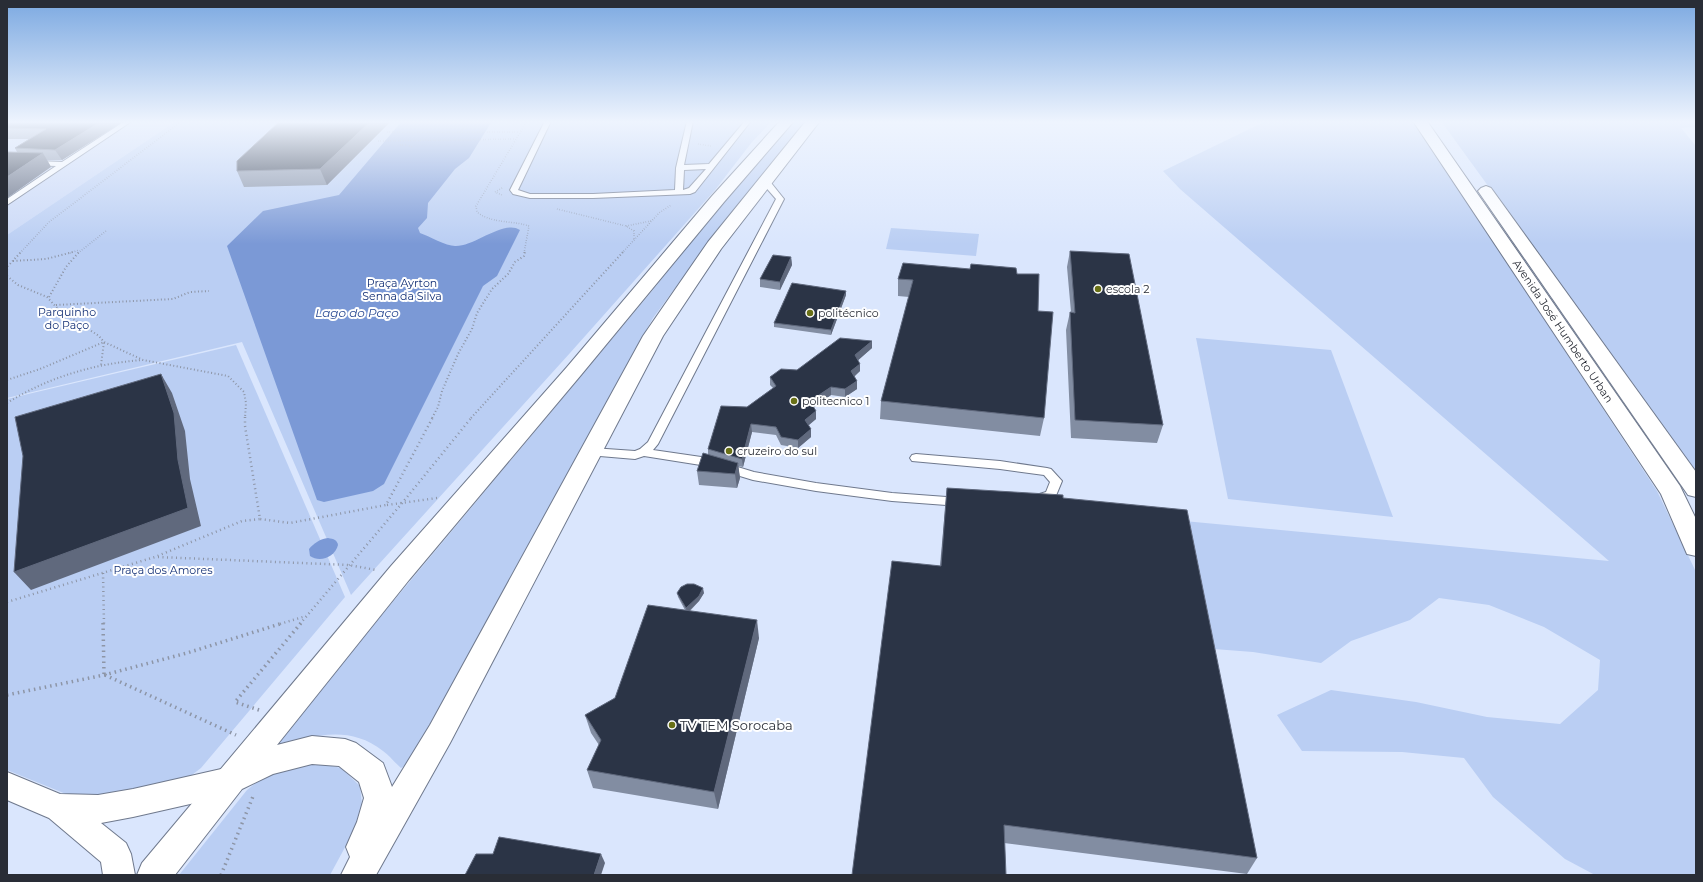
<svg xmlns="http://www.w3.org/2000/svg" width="1703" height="882" viewBox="0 0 1703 882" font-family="Montserrat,sans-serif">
	<rect width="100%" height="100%" fill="#dae6fd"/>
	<path fill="#cbd9f7" d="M19 121H176L7 235V128Z"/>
	<g fill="#bacef3">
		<path d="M176 121H772L752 142 715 190 570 353 351 595 242 342 7 398V235Z"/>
		<path d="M795 121H807L726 219 653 318 409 764 401 768C395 763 390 756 383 751 347 723 310 737 271 748L652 291 721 205Z"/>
		<path d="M1266 121H1414L1657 491 1696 572V875H1595L1565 859 1493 797 1464 758 1402 752 1302 751 1277 715 1331 690 1416 702 1487 717 1560 724 1598 690 1600 660 1544 627 1489 605 1439 598 1410 620 1351 641 1321 663 1253 652 1214 649 1152 518 1609 561 1180 189 1163 171Z"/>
		<path d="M1441 121H1696V127L1681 128 1696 146V473Z"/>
		<path d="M891 228 979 234 976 256 886 249Z"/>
		<path d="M1196 338 1331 350 1393 517 1228 499Z"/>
		<path d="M236 345 345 597 201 768 188 778 120 793 71 796 7 770V399Z"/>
		<path d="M318 763 341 768 360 786 363 814 330 875H179L247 790 273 769Z"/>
	</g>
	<g fill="#7b99d6">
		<path d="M402 121H492L469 158 455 169 428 203 427 218 418 228 420 233C429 236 446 246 455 246 474 247 504 219 520 230L497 276 483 286 384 484 373 491 324 502 317 500 227 246 263 211 339 195Z"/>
		<path d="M328 538C334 539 337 540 338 545 335 557 320 563 310 556L309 549C314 543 320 539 328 538Z"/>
	</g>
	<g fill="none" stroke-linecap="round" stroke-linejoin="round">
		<g stroke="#6f798d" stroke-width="2">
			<g id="service">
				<path d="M125 121H132L7 205V199L56 166 7 164V160L62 162Z"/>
				<path d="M545 121H551L518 190 530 194H593L675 190 676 168 687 121H693L684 165 709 164 745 121H751L695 192 690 194 593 198H530L513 194 510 190ZM706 169 689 188 683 190 684 170Z"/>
				<path d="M762 179H768L784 199 658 444 653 450 708 458 754 472 816 483 892 493 960 498 964 499 966 502 964 505 960 506 892 501 816 491 753 480 707 466 644 456 635 459 588 455 586 452 588 449 592 448 635 451 640 449 648 442 776 199 762 183Z"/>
				<path d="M916 454 1000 461 1047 468 1051 469 1062 481 1055 498 1037 503 1033 502 1031 499 1033 496 1046 492 1050 482 1044 475 1000 469 912 461 910 458 912 455Z"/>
			</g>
		</g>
		<g stroke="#6f798d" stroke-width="2">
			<path id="minor" d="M230 767 240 771 245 781 240 791 230 795 133 817 101 823 126 843 131 854 135 875H103L101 862 49 818 7 800V772L60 794 98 795 133 789Z"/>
		</g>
		<g stroke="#6f798d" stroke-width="2">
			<g id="tertiary">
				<path d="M1413 121H1427L1680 486 1696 519V556L1687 554 1661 494Z"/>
				<path d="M1486 186 1491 188 1696 472V497L1688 495 1478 191 1481 188Z"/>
			</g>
		</g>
		<g stroke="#6f798d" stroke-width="2">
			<path id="primary" d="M780 121H794L724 202 581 375 409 580 277 745 312 736 345 739 356 743 383 763 392 787 430 725 643 336 708 242 806 121H820L721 249 663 336 450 743 376 875H341L350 857 346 847 357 822 364 798 359 782 339 766 312 764 273 774 242 789 175 875H137L142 863 391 566 567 367 712 196Z"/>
		</g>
		<g stroke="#8d95a6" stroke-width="1.5" stroke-dasharray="0.5 2" stroke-linecap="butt">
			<path d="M387 132H519"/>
			<path d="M460 132 468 121"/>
			<path d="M378 141 515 139"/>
			<path d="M698 144 711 146"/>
			<path d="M400 145H407"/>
			<path d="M409 146 413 147"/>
			<path d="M502 188 495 192 502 195"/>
			<path d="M557 209 626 226 634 231V240"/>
			<path d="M626 226 651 221"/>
			<path d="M20 253 49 222 182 121"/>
			<path d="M70 253 79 250"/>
			<path d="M78 253 106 231"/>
			<path d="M524 253 529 226C511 220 492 224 477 212L476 206 527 121"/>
			<path d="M622 253 659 213 671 205"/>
		</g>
		<g stroke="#8d95a6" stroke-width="2" stroke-dasharray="1 2.5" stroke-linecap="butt">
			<path d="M13 261 46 259 73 252"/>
			<path d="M7 270 8 266 21 252"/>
			<path d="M7 276 18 285 47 297 58 309 99 336 104 342 143 360 228 376 244 392 246 403 245 418"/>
			<path d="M49 297 66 267 79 252"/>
			<path d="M56 305 173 299 190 292 209 291"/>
			<path d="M7 380 40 369 104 342 101 365"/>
			<path d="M7 403C49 377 93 364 142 360"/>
			<path d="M432 418 438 407 442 391 458 354 472 329 477 313 492 289 508 274 515 262 524 256 525 252"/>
			<path d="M471 418 623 252"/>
		</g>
		<g stroke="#8d95a6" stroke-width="2.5" stroke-dasharray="1 3.5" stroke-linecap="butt">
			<path d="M245 417V426L260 519 290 523 386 505 433 417"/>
			<path d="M387 505 437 498"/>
			<path d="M158 557 349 565 376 570"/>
			<path d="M103 573 104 624"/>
			<path d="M7 602 155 557 242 521 260 519"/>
			<path d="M280 624 306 616"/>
			<path d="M300 624 403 502 472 417"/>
		</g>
		<g stroke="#8d95a6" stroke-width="3.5" stroke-dasharray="1.5 4" stroke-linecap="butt">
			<path d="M103 623 104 674"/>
			<path d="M105 675 236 735"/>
			<path d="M7 695 104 675 187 653 283 623"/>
			<path d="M259 710 235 702 301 623"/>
			<path d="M221 875 254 794"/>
		</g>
		<use href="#service" fill="#fff" fill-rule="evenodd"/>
		<use href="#minor" fill="#fff" fill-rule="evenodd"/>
		<use href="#tertiary" fill="#fff" fill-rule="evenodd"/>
		<use href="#primary" fill="#fff" fill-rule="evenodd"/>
	</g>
	<g fill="#828da2">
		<path d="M7 121H124L62 160H47L51 167 17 152 15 148 29 139H7Z"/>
		<path d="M280 121H391L327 185 244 187 237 171Z"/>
		<path d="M1070 251 1163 425 1157 443 1071 438 1066 330 1070 312H1071L1067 267Z"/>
		<path d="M791 257 792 265 780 290 760 287V279Z"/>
		<path d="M1017 274 1038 311 1044 418 1040 436 880 419 881 401 909 297 898 296V279Z"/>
		<path d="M846 291V295L831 335 774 327V323Z"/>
		<path d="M872 341V348L858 360 860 371 854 377 857 389 845 397 831 395 814 407 816 419 808 426 811 429V437L798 448 781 445 776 435 752 432 743 467 738 466 740 478 737 488 699 485 697 471 708 455V449L747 407 773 388 770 385V377L797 370Z"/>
		<path d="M947 488 1063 498 1257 858 1247 874 1004 843 940 565Z"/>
		<path d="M677 593H704L699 601 690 611 759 638 718 809 593 788 587 770 599 745 591 733 585 715 615 698 685 610 678 597Z"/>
	</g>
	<g fill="#60697d">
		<path d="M102 121H124L62 160 55 150Z"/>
		<path d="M371 121H391L327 185 320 169Z"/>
		<path d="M43 153 51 167 7 198V177Z"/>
		<path d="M791 257 792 265 780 290V282Z"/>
		<path d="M846 291V295L831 335V330Z"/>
		<path d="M872 341V348L855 363V355Z"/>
		<path d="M860 364V371L851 379V371Z"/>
		<path d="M161 374 172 393 185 431 190 479 201 526 31 590 14 572 178 460Z"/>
		<path d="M857 381V389L845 397V389Z"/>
		<path d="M831 387V395L811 409 810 401Z"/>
		<path d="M816 411V419L805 428V420Z"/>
		<path d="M751 424 752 432 743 467 742 459Z"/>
		<path d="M811 429V437L798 448V440Z"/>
		<path d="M738 463 740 478 737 488 735 474Z"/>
		<path d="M703 588 704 593 699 601 687 613 686 608Z"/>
		<path d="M757 620 759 638 718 809 714 792Z"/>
		<path d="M601 854 605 863 601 875H594Z"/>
	</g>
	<g fill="#2b3446" stroke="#60697d">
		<path d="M7 121H102L55 150 15 148 46 129 7 128V123L10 121Z"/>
		<path d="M280 121H371L320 169 237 171V161Z"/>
		<path d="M7 152 43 153 7 177Z"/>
		<path d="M1070 251 1129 254 1163 425 1075 420 1070 312 1075 313Z"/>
		<path d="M773 255 791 257 780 282 760 279Z"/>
		<path d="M903 263 970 269 971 264 1016 268 1017 274H1039L1038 311 1053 312 1044 418 881 401 913 280 898 279Z"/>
		<path d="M792 283 846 291 831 330 774 323Z"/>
		<path d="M840 338 872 341 855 355 860 364 851 371 857 381 845 389 831 387 810 401 816 411 805 420 811 429 798 440 781 437 776 427 751 424 742 459 708 449 721 406 747 407 776 386 770 377 781 369 797 370Z"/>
		<path d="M161 374 174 413 178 460 188 508 14 572 23 456 15 417Z"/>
		<path d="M703 453 738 463 735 474 697 471Z"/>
		<path d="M947 488 1063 495V498L1187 510 1257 858 1004 825 1006 875H852L892 561 941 566Z"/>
		<path d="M687 584H694L703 588 699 596 686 608 677 593 681 587Z"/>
		<path d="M648 605 757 620 714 792 587 770 601 740 585 715 615 698Z"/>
		<path d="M499 837 601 854 594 875H465L476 854H493Z"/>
	</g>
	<linearGradient id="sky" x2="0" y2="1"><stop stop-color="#7ca9e1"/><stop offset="0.5" stop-color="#eef4fe"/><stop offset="1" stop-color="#eef4fe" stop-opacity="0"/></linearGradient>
	<rect width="1703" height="244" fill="url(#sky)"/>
	<g fill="#697016" stroke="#fff" stroke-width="1.5">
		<circle cx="1098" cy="289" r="4"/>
		<circle cx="810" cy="313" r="4"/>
		<circle cx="794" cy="401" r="4"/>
		<circle cx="729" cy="451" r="4"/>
		<circle cx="672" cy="725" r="4"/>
	</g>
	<g text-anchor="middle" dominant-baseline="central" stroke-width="4" stroke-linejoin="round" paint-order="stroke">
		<g font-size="11" fill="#133076" stroke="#fff">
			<text x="402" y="283">Praça Ayrton<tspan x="402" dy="13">Senna da Silva</tspan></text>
			<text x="67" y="312">Parquinho<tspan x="67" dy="13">do Paço</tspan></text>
			<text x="163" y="570">Praça dos Amores</text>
		</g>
		<g font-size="11" fill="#292d36" stroke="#fff" text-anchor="start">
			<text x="1106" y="289">escola 2</text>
			<text x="818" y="313">politécnico</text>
			<text x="802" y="401">politecnico 1</text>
			<text x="737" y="451">cruzeiro do sul</text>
		</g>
		<g font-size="11" fill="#292d36" stroke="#fff">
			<text transform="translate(1563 331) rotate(56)">Avenida José Humberto Urban</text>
		</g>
		<g font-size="12" font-style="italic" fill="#2a4a93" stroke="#fff">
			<text x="357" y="312">Lago do Paço</text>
		</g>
		<g font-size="13" fill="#292d36" stroke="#fff" text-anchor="start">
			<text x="680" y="725">TV TEM Sorocaba</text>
		</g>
	</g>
	<rect width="1703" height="882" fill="none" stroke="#292d36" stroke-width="16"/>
</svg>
